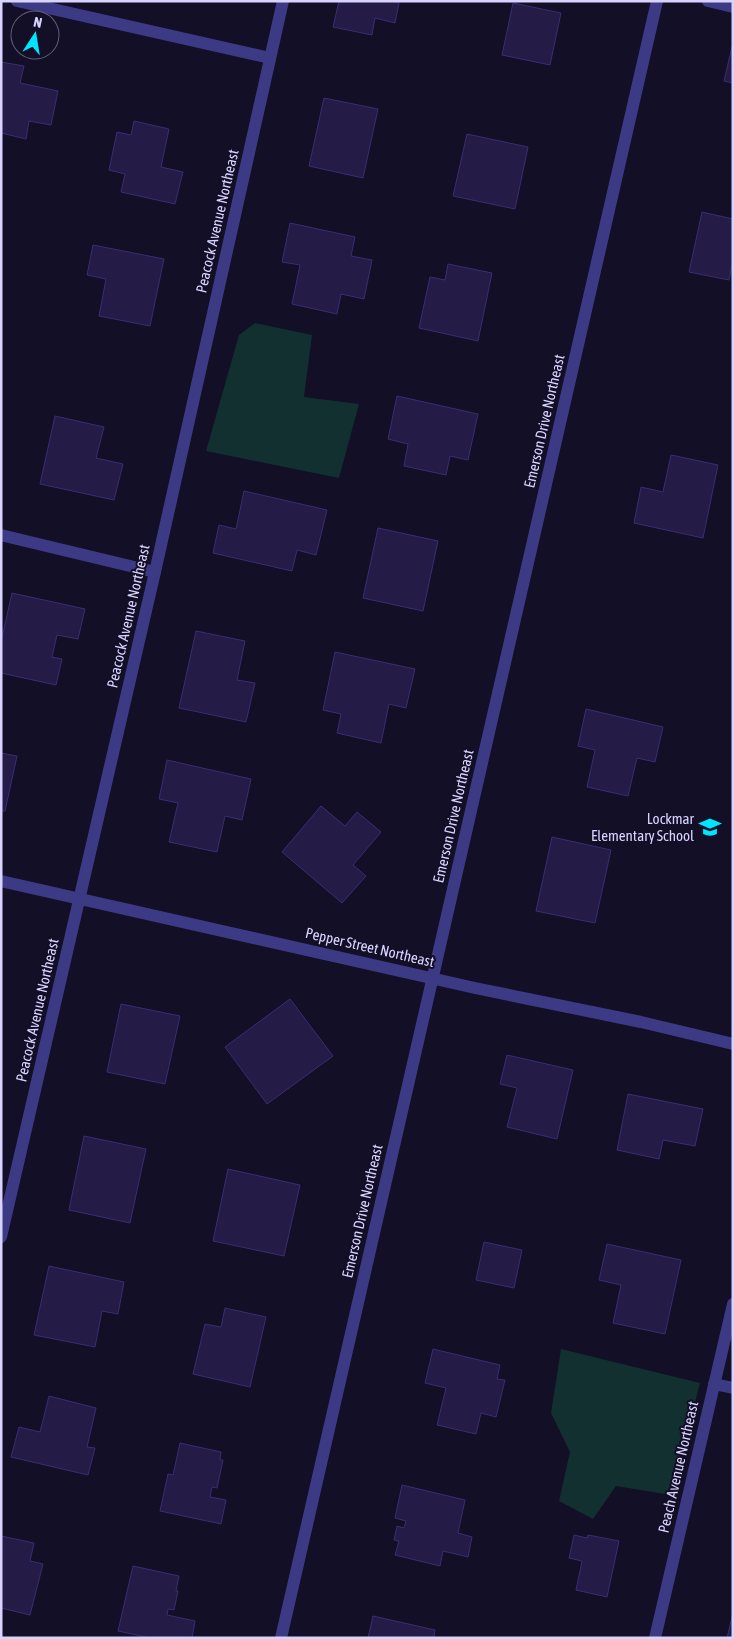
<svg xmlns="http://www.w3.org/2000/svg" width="734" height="1639" viewBox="0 0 734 1639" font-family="'Asap Condensed',sans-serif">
	<rect width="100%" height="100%" fill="#130f26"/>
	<g fill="#12302f">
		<path d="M255 323 312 335 304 397 359 404 339 478 206 451 239 335Z"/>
		<path d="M561 1349 700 1383 671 1495 616 1486 593 1519 559 1501 570 1452 551 1413Z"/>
	</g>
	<g fill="#241b47" stroke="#3b2d73">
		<path d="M339 1H394L399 3 395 23 375 18 372 35 333 27Z"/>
		<path d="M513 3 561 13 550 65 502 55Z"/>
		<path d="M732 47 733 48V83L724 81Z"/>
		<path d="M1 62 24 66 20 83 58 91 51 125 29 121 26 139 1 133Z"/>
		<path d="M324 98 378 109 363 178 309 166Z"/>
		<path d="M134 121 169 129 161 167 183 172 175 204 121 192 125 174 109 170 117 132 131 135Z"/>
		<path d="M467 134 528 147 515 209 453 196Z"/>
		<path d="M702 212 733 219V261L729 280 689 272Z"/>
		<path d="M290 223 355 237 351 256 372 260 364 299 341 294 337 314 292 304 300 265 282 262Z"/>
		<path d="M93 245 164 259 150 326 99 316 106 279 87 275Z"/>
		<path d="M448 264 492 273 478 341 419 328 430 277 445 280Z"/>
		<path d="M397 396 478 414 468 460 450 456 446 475 404 466 408 444 388 439Z"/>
		<path d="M55 416 104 427 96 458 123 464 114 500 40 484Z"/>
		<path d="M671 455 718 465 703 538 634 523 641 487 663 492Z"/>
		<path d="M244 491 327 510 316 555 297 550 292 571 213 553 219 525 236 529Z"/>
		<path d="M378 528 438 541 423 611 363 598Z"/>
		<path d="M12 593 85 609 78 639 57 635 52 657 62 659 56 685 1 673V642Z"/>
		<path d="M196 631 245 641 237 680 255 683 246 722 179 708Z"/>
		<path d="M335 652 415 669 406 708 389 704 381 743 337 733 341 714 323 710Z"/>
		<path d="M586 709 663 727 655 762 637 758 628 796 587 787 595 750 578 746Z"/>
		<path d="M1 753 17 756 5 811H1Z"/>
		<path d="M167 760 251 779 242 820 225 816 217 852 169 842 178 803 159 799Z"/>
		<path d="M321 806 345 826 357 812 381 832 353 865 366 876 342 903 282 852Z"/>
		<path d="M552 837 611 850 595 923 536 911Z"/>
		<path d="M290 999 333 1056 267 1104 225 1047Z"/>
		<path d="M121 1004 180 1016 165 1084 107 1072Z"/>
		<path d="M507 1055 573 1070 557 1139 507 1127 517 1088 500 1084Z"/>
		<path d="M628 1094 703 1109 695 1146 663 1140 659 1159 617 1150Z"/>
		<path d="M84 1136 146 1149 130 1223 69 1210Z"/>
		<path d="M228 1169 300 1185 284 1256 213 1241Z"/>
		<path d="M484 1242 522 1250 514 1288 476 1280Z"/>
		<path d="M607 1244 681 1260 665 1334 613 1323 621 1285 599 1280Z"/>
		<path d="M49 1266 124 1282 118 1314 102 1311 95 1347 34 1335Z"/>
		<path d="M225 1308 266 1317 250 1387 193 1374 205 1324 221 1327Z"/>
		<path d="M433 1349 500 1365 497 1379 505 1380 496 1417 481 1413 476 1434 437 1425 446 1388 425 1383Z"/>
		<path d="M49 1396 96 1408 87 1447 95 1448 88 1475 11 1457 19 1427 40 1432Z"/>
		<path d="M180 1443 221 1452 220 1460H223L217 1488 212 1487 210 1497 226 1500 221 1524 160 1511 168 1474 173 1475Z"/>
		<path d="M402 1485 465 1500 458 1533 472 1537 468 1557 443 1551 440 1566 395 1555 399 1541 394 1540 397 1526 404 1528 406 1521 395 1518Z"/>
		<path d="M574 1535 587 1538 588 1535 619 1541 607 1597 576 1590 582 1561 569 1558Z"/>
		<path d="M1 1536 34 1543 30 1561 43 1564 30 1615 1 1608Z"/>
		<path d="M133 1566 179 1576 176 1591H178L174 1610 168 1609 167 1615 195 1621 192 1638H150L118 1631Z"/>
		<path d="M733 1613V1638H727Z"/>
		<path d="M373 1616 435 1630 434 1638H368Z"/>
	</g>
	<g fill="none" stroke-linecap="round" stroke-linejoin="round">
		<g stroke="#3d3a85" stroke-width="12">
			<path d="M17 1 270 58"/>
			<path d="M708 1 733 7"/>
			<path d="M1 535 155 572"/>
			<path d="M1 881 475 988 641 1022 733 1044"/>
			<path d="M1 1237 155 572 283 1"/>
			<path d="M714 1384 733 1388"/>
			<path d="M281 1638 657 1"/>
			<path d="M655 1638 733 1304"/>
		</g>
	</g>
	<defs>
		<g id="school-bare" transform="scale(1.725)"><path d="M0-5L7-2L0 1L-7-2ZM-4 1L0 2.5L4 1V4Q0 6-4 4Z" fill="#00e5ff" stroke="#130f26" stroke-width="2.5" paint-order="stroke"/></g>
	</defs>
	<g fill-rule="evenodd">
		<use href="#school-bare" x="710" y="827"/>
	</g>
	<g text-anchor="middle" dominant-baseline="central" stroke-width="4" stroke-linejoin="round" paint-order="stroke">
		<g font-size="15" fill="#d9d4ff" stroke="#130f26">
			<text transform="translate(217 221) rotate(-77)">Peacock Avenue Northeast</text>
			<text transform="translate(544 421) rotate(-77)">Emerson Drive Northeast</text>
			<text transform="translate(128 616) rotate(-77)">Peacock Avenue Northeast</text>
			<text transform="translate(453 816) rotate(-77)">Emerson Drive Northeast</text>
			<text transform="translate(370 947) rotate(13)">Pepper Street Northeast</text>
			<text transform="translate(37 1010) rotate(-77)">Peacock Avenue Northeast</text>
			<text transform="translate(362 1211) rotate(-77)">Emerson Drive Northeast</text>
			<text transform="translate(678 1467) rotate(-77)">Peach Avenue Northeast</text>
		</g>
		<g font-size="15" fill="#d9d4ff" stroke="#130f26" text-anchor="end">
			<text x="694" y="818">Lockmar<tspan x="694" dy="17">Elementary School</tspan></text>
		</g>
	</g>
	<rect width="734" height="1639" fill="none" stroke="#d9d4ff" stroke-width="5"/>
	<g transform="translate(35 35) rotate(12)"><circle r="24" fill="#130f26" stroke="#625e7d"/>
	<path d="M0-4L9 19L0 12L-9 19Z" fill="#00e5ff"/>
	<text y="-8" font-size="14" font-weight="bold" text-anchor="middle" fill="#d9d4ff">N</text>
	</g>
</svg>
